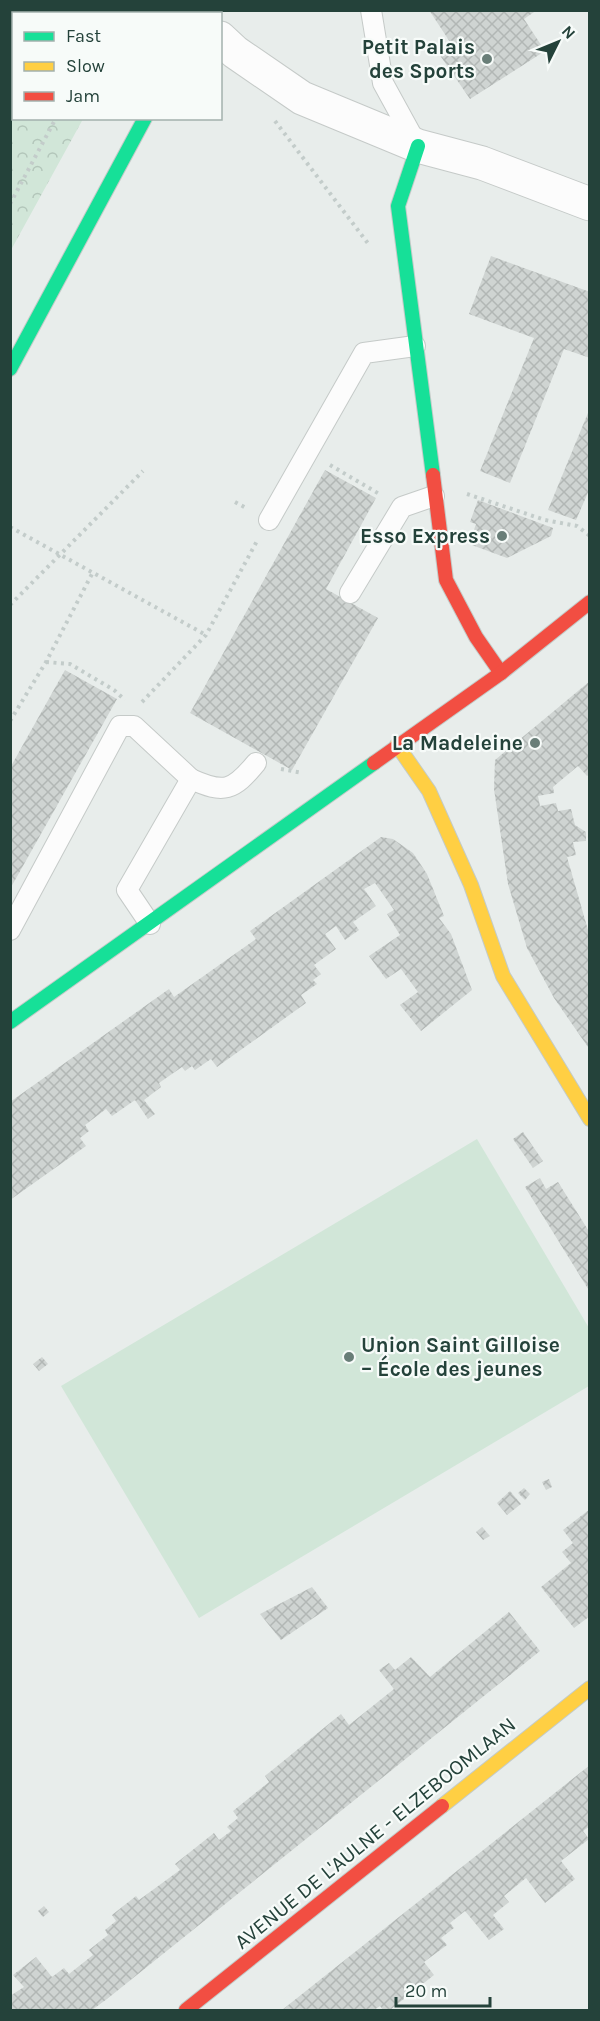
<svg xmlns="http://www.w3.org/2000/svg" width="600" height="2021" viewBox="0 0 600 2021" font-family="Karla,sans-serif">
	<defs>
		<pattern id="forest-crowns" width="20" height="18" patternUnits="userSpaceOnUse" patternTransform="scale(1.5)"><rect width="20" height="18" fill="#d1e6d8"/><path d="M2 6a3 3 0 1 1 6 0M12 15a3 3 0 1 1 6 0" fill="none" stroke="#b3c6ba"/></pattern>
		<pattern id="building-cross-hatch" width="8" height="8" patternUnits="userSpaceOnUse" patternTransform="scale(1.5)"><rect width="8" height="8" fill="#cfd4d2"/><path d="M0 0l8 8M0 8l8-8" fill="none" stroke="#b2b7b5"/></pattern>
	</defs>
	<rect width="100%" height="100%" fill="#e8edeb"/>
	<path fill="#d1e6d8" d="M477 1139 589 1328V1386L199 1618 61 1386Z"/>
	<g fill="url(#forest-crowns)">
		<path d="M11 10H122V13L14 14 13 29 11 28Z"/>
		<path d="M13 33 14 118 83 119 11 250 10 44Z"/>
	</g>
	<g fill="url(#building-cross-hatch)">
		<path d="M429 10H537L524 19 545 51 470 99 437 51 450 42Z"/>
		<path d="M491 256 590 292V358L564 349 510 483 480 471 534 338 469 314Z"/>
		<path d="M590 408V488L576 520 548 510Z"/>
		<path d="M325 470 376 498 326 589 378 618 292 770 190 713Z"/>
		<path d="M478 500 553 528 551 536 507 558 469 544 476 524 470 522Z"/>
		<path d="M65 670 117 699 10 889V768Z"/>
		<path d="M590 681V774L587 776 578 766 553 787 554 793 538 796 540 806 556 803 558 811 571 809 575 825 586 832V841L573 842 576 855 567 857 590 937V1050L554 998 527 948 508 884 494 789 495 760Z"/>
		<path d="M381 837 393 839 413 853 427 874 444 916 439 918 451 934 472 990 421 1031 400 1005 418 992 401 969 386 979 369 956 400 935 387 914 394 910 375 883 364 889 376 906 353 922 359 930 345 940 336 926 325 934 336 949 314 965 321 974 313 980 317 984 301 995 306 1003 217 1067 211 1059 195 1070 192 1066 185 1071 182 1067 159 1083 161 1087 144 1100 155 1114 148 1119 135 1100 112 1116 106 1109 85 1125 89 1131 80 1138 86 1146 10 1200V1102L169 989 174 997 256 939 250 931Z"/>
		<path d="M523 1132 543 1161 533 1168 513 1139Z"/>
		<path d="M540 1178 546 1189 558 1182 590 1233V1292L525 1187Z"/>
		<path d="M42 1357 48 1364 39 1371 33 1364Z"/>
		<path d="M549 1479 552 1487 546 1490 542 1482Z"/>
		<path d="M524 1488 530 1494 525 1500 518 1493Z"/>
		<path d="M510 1491 521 1504 507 1515 497 1503Z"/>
		<path d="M590 1509V1616L574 1628 541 1587 571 1563 562 1552 573 1543 563 1530Z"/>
		<path d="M482 1527 490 1536 483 1540 476 1532Z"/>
		<path d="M312 1587 328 1608 281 1640 260 1614Z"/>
		<path d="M509 1612 540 1651 107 1999 92 2010H10V1996L24 1987 13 1975 36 1957 52 1977 64 1968 69 1974 93 1955 89 1950 108 1935 105 1930 116 1921 112 1915 136 1896 139 1900 180 1870 175 1864 214 1833 219 1840 231 1831 227 1827 238 1818 233 1811 269 1782 265 1776 341 1714 349 1725 394 1689 379 1670 389 1663 395 1670 411 1657 430 1677Z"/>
		<path d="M590 1765V1826L583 1831 589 1839 561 1861 575 1879 545 1903 526 1878 504 1896 509 1902 493 1915 504 1929 489 1940 465 1911 450 1923 454 1928 441 1938 447 1945 424 1962 434 1975 390 2010H383L380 2006 374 2010H282Z"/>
		<path d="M44 1906 49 1912 43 1917 38 1911Z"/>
	</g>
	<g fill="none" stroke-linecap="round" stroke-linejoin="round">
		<g stroke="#c5cac8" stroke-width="22">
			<g id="lane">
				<path d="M371 10 383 83 417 145"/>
				<path d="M269 520 364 353 415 346"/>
				<path d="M350 593 402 507 434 496"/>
				<path d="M150 924 127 890 191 779C224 794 233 791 256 763"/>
				<path d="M10 930 120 726H134L191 779"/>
			</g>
		</g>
		<g stroke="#c5cac8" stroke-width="35">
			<path id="street" d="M220 38 235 52 302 98 418 146 482 163 590 204"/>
		</g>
		<g stroke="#c3cbc8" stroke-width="16">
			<g id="fast">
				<path d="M418 146 398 206 433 475"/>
				<path d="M10 369 145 118"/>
				<path d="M10 1022 374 763"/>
			</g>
		</g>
		<g stroke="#c3cbc8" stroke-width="16">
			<g id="slow">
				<path d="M192 14 194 10"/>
				<path d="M397 745 429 791 471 885 503 976 590 1119"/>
				<path d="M442 1806 590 1688"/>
			</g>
		</g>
		<g stroke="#c3cbc8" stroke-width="16">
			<g id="jam">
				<path d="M433 475 446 580 476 637 501 673"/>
				<path d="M374 763 501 673 590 602"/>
				<path d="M186 2010 442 1806"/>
			</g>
		</g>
		<g stroke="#c3ccca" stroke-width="4" stroke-dasharray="3 4.5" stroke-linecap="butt">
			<path d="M82 14 83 10"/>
			<path d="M275 121 370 246"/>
			<path d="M10 204 56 118"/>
			<path d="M330 465 381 495"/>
			<path d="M467 494 545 520 577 526 590 536"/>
			<path d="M235 502 246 508"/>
			<path d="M10 527 206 635"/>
			<path d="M10 605 143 471"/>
			<path d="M46 662 70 664 114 690 125 700"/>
			<path d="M142 702 206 635 257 541"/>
			<path d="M10 721 46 662 93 572"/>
			<path d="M281 769 303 773"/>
		</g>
		<use href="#lane" stroke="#fcfcfc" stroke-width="20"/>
		<use href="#street" stroke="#fcfcfc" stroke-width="33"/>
		<use href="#fast" stroke="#16e098" stroke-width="14"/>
		<use href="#slow" stroke="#ffcf43" stroke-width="14"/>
		<use href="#jam" stroke="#f24e42" stroke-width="14"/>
	</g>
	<g fill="#697e78" stroke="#f7fbf9" stroke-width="2">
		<circle cx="487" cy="59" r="6"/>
		<circle cx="502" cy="536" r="6"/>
		<circle cx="535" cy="743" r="6"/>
		<circle cx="349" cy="1357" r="6"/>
	</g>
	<g text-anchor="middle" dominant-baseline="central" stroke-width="4.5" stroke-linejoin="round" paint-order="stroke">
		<g font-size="21" font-weight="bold" fill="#24423a" stroke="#f7fbf9" text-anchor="end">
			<text x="475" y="47">Petit Palais<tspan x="475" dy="24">des Sports</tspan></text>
			<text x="490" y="536">Esso Express</text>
			<text x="523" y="743">La Madeleine</text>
			<text x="361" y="1345" text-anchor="start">Union Saint Gilloise<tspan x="361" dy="24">– École des jeunes</tspan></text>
		</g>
		<g font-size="21" fill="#24423a" stroke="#f7fbf9">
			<text transform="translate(375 1833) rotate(-39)">AVENUE DE L'AULNE - ELZEBOOMLAAN</text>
		</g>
	</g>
	<rect width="600" height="2021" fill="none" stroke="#24423a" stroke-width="24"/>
	<rect x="12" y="12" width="210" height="108" fill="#f7fbf9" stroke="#a3b1ad" stroke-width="1.5"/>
	<rect x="24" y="32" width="30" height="9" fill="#16e098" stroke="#a3b1ad" stroke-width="1.5"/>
	<text x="66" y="42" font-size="18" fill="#24423a">Fast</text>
	<rect x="24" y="62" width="30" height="9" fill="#ffcf43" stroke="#a3b1ad" stroke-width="1.5"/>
	<text x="66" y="72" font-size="18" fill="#24423a">Slow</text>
	<rect x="24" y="92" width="30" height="9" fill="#f24e42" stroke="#a3b1ad" stroke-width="1.5"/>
	<text x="66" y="102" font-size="18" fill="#24423a">Jam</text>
	<g transform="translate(558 42) rotate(47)" stroke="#f7fbf9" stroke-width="4.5" paint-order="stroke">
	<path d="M0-4.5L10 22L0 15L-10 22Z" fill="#24423a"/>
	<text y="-9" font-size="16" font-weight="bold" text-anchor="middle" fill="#24423a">N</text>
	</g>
	<path d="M396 1997v9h94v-9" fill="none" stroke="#24423a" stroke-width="3"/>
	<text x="405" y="1997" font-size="18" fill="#24423a" stroke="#f7fbf9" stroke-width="4.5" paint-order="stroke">20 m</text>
</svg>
